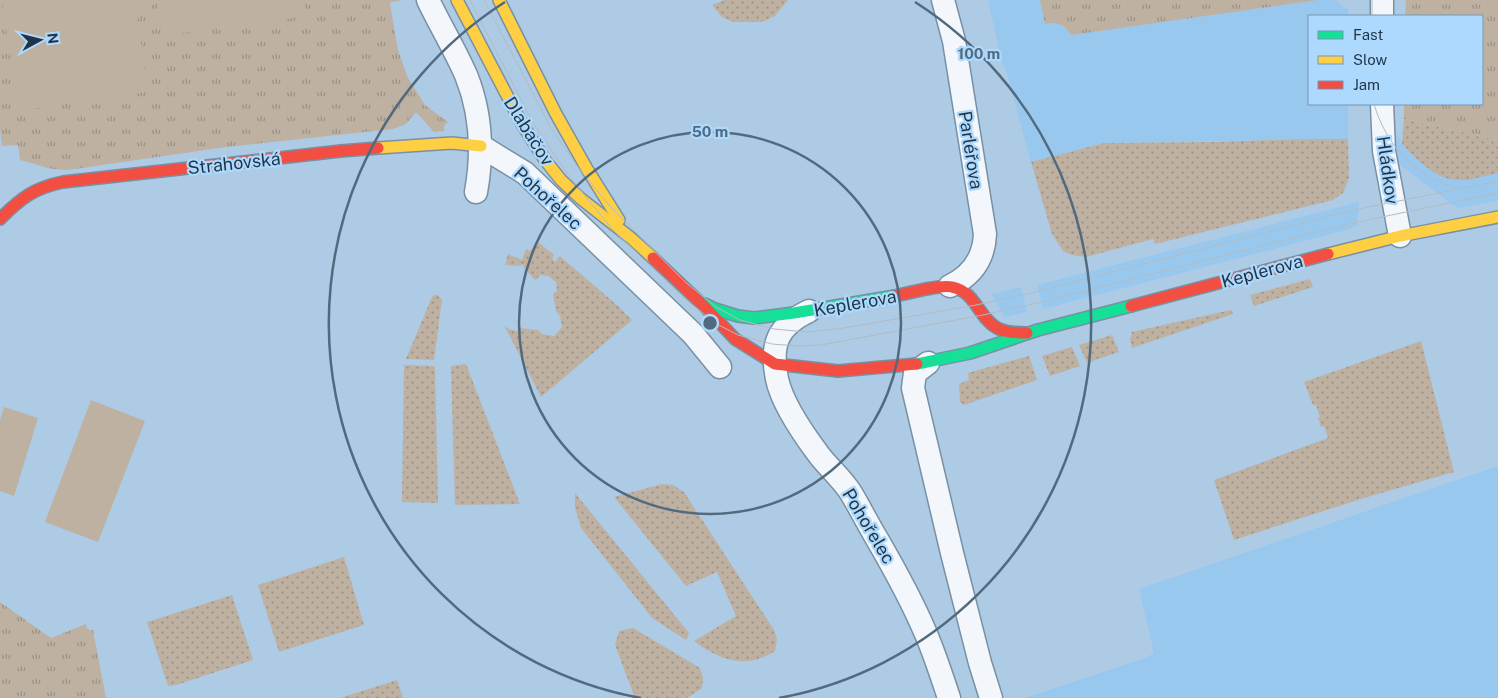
<svg xmlns="http://www.w3.org/2000/svg" width="1498" height="698" viewBox="0 0 1498 698" font-family="'Public Sans',sans-serif">
	<defs>
		<pattern id="grass-dots" width="8" height="8" patternUnits="userSpaceOnUse" patternTransform="scale(1.25)"><rect width="8" height="8" fill="#beb1a2"/><path d="M2 2h.1M6 6h.1" fill="none" stroke="#9a9186" stroke-width="1.8" stroke-linecap="round"/></pattern>
		<pattern id="park-tufts" width="24" height="20" patternUnits="userSpaceOnUse" patternTransform="scale(1.25)"><rect width="24" height="20" fill="#beb1a2"/><path d="M3 7l-1-3M5 7V3M7 7l1-3M15 17l-1-3M17 17v-4M19 17l1-3" fill="none" stroke="#9a9186"/></pattern>
	</defs>
	<rect width="100%" height="100%" fill="#adcbe5"/>
	<g fill="#99c8ef">
		<path d="M988 0H1335L1348 10V16H1309V104H1348V139L1104 143 1031 162 1005 67H1003Z"/>
		<path d="M1390 124 1402 144 1458 180 1498 173V201L1457 208 1403 167 1392 156Z"/>
		<path d="M1359 202 1357 226 1347 230 1043 309 1037 285Z"/>
		<path d="M1021 287 1027 312 1005 317 991 294Z"/>
		<path d="M1498 466V698H1025L1145 658 1154 653 1139 589Z"/>
	</g>
	<g fill="url(#grass-dots)">
		<path d="M724 0H788L775 16 762 22H733L722 17 712 5Z"/>
		<path d="M1404 119 1498 140V173C1485 176 1469 181 1456 180 1434 178 1416 159 1402 144Z"/>
		<path d="M1304 139H1348L1349 178 1343 193 1333 200 1155 244 1153 239 1086 257 1072 255 1063 251 1052 234 1031 162 1104 143 1216 142Z"/>
		<path d="M537 241 554 255 552 259 555 262 560 256 619 307 632 320 541 397 504 325 508 329 517 331 520 328 538 330 542 334 554 336 562 327 560 316 556 311 553 294 557 291 556 282 548 276 541 275 535 280 524 268 523 264 520 266 505 265 508 254 522 260 526 249 530 251Z"/>
		<path d="M1310 279 1313 287 1254 306 1250 295Z"/>
		<path d="M435 295H438L442 300 434 360 406 359 432 297Z"/>
		<path d="M1231 310 1233 314 1132 348 1130 340 1132 332Z"/>
		<path d="M1112 335 1119 352 1087 363 1079 345Z"/>
		<path d="M1421 341 1454 472 1364 498 1234 540 1214 480 1328 438 1324 426 1321 427 1318 418 1320 417 1316 405H1313L1304 382Z"/>
		<path d="M1072 347 1080 366 1050 376 1042 356Z"/>
		<path d="M1029 356 1037 380 964 405 960 402 959 384 969 380 968 373Z"/>
		<path d="M466 364 520 504 455 505 451 366Z"/>
		<path d="M404 365 435 366 438 503 402 502Z"/>
		<path d="M662 484 673 485 684 492 774 630 777 639 775 651C746 670 719 660 694 641L736 616 717 572 686 586 614 497Z"/>
		<path d="M575 493 689 633 686 640 652 618 581 528 575 508Z"/>
		<path d="M344 557 364 625 279 652 258 585Z"/>
		<path d="M232 595 253 660 176 685 168 686 147 622Z"/>
		<path d="M633 628 700 668 703 678 702 688 687 698H635L615 645 619 631Z"/>
		<path d="M397 680 403 698H340Z"/>
	</g>
	<g fill="url(#park-tufts)">
		<path d="M0 0H403L391 2 390 4 398 50 408 78 425 105 448 122 444 126V131L434 132 416 112 406 124 393 129 226 147 68 170 52 169 20 160 18 145 2 146 0 129Z"/>
		<path d="M1040 0H1318L1071 35C1065 25 1057 21 1045 24Z"/>
		<path d="M1406 0H1498V140L1404 119V104H1482V16H1405Z"/>
		<path d="M0 602 51 638 86 624 87 629 93 630 106 698H0Z"/>
	</g>
	<g fill="#beb1a2">
		<path d="M2 0H135L148 92 18 111Z"/>
		<path d="M157 0H304L306 16 162 36Z"/>
		<path d="M91 400 145 421 98 542 45 522Z"/>
		<path d="M4 407 38 418 14 496 0 491V420Z"/>
	</g>
	<g fill="none" stroke-linecap="round" stroke-linejoin="round">
		<g stroke="#7990a4" stroke-width="25">
			<g id="street">
				<path d="M428 0C440 25 455 50 466 75 481 112 483 153 476 192"/>
				<path d="M943 0 954 41 985 234C984 259 971 276 950 286"/>
				<path d="M1382 0V16"/>
				<path d="M1382 104 1384 151 1400 236"/>
				<path d="M481 146 525 173 693 334 720 367"/>
				<path d="M809 311C777 326 770 345 777 379 782 403 804 435 819 455 829 468 842 479 851 493 860 508 868 524 877 539 895 570 912 601 926 634 935 655 942 677 949 698"/>
				<path d="M928 363 915 373 913 388 952 553 980 663 991 698"/>
			</g>
		</g>
		<g stroke="#7990a4" stroke-width="14">
			<g id="fast">
				<path d="M705 304 715 309 738 316 754 318 794 313 895 296"/>
				<path d="M917 364 970 353 1038 330 1131 306"/>
			</g>
		</g>
		<g stroke="#7990a4" stroke-width="14">
			<g id="slow">
				<path d="M457 0 522 124 545 160 561 180 580 198 631 238 653 258"/>
				<path d="M499 0 556 114 587 169 619 220"/>
				<path d="M378 148 452 143 481 146"/>
				<path d="M1328 254 1400 236 1498 217"/>
			</g>
		</g>
		<g stroke="#7990a4" stroke-width="14">
			<g id="jam">
				<path d="M0 219C21 198 34 188 63 182L341 151 378 148"/>
				<path d="M653 258 704 306 735 339 775 364 838 371 917 364"/>
				<path d="M895 296C908 293 941 284 952 287 976 292 978 317 997 328 1006 333 1017 333 1027 333"/>
				<path d="M1131 306 1328 254"/>
			</g>
		</g>
		<use href="#street" stroke="#f3f7fb" stroke-width="22"/>
		<use href="#fast" stroke="#16e098" stroke-width="11"/>
		<use href="#slow" stroke="#ffcf43" stroke-width="11"/>
		<use href="#jam" stroke="#f24e42" stroke-width="11"/>
		<g stroke="#b3bbc1" stroke-width="1">
			<path d="M470 0 533 123 569 176 612 229 685 299 715 323 738 335 772 344 797 346 821 345 983 315 1033 304 1353 223 1498 193"/>
			<path d="M484 0 551 128 580 170 609 205 684 281 716 307 740 320 774 329 807 332 844 328 976 305 1031 293 1349 211 1498 181"/>
			<path d="M1372 16V0"/>
			<path d="M1374 104C1386 145 1414 175 1455 188"/>
		</g>
	</g>
	<g fill="none" stroke="#516a7e" stroke-width="2.5">
		<circle cx="710" cy="323" r="191"/>
		<path d="M641 698A381 381 0 0 1 505 2M915 2A381 381 0 0 1 779 698"/>
	</g>
	<g text-anchor="middle" dominant-baseline="central" stroke-width="4.5" stroke-linejoin="round" paint-order="stroke">
		<g font-size="18" fill="#1f3547" stroke="#aed9fe">
			<text transform="translate(529 131) rotate(58)">Dlabačov</text>
			<text transform="translate(971 150) rotate(81)">Parléřova</text>
			<text transform="translate(234 163) rotate(-6)">Strahovská</text>
			<text transform="translate(1388 170) rotate(82)">Hládkov</text>
			<text transform="translate(548 198) rotate(42)">Pohořelec</text>
			<text transform="translate(1262 271) rotate(-15)">Keplerova</text>
			<text transform="translate(855 303) rotate(-10)">Keplerova</text>
			<text transform="translate(869 526) rotate(59)">Pohořelec</text>
		</g>
	</g>
	<circle cx="710" cy="323" r="8" fill="#516a7e" stroke="#aed9fe" stroke-width="2.5"/>
	<g font-size="15" text-anchor="middle" font-weight="bold" fill="#516a7e" stroke="#aed9fe" stroke-width="4.5" stroke-linejoin="round" paint-order="stroke">
		<text x="979" y="59">100 m</text>
		<text x="710" y="137">50 m</text>
	</g>
	<rect x="1308" y="15" width="175" height="90" fill="#aed9fe" stroke="#7597b5"/>
	<rect x="1318" y="31" width="25" height="8" fill="#16e098" stroke="#7597b5"/>
	<text x="1353" y="40" font-size="15" fill="#1f3547">Fast</text>
	<rect x="1318" y="56" width="25" height="8" fill="#ffcf43" stroke="#7597b5"/>
	<text x="1353" y="65" font-size="15" fill="#1f3547">Slow</text>
	<rect x="1318" y="81" width="25" height="8" fill="#f24e42" stroke="#7597b5"/>
	<text x="1353" y="90" font-size="15" fill="#1f3547">Jam</text>
	<g transform="translate(40 40) rotate(83)" stroke="#aed9fe" stroke-width="4" paint-order="stroke">
	<path d="M0-4L9 19L0 12L-9 19Z" fill="#1f3547"/>
	<text y="-8" font-size="14" font-weight="bold" text-anchor="middle" fill="#1f3547">N</text>
	</g>
</svg>
